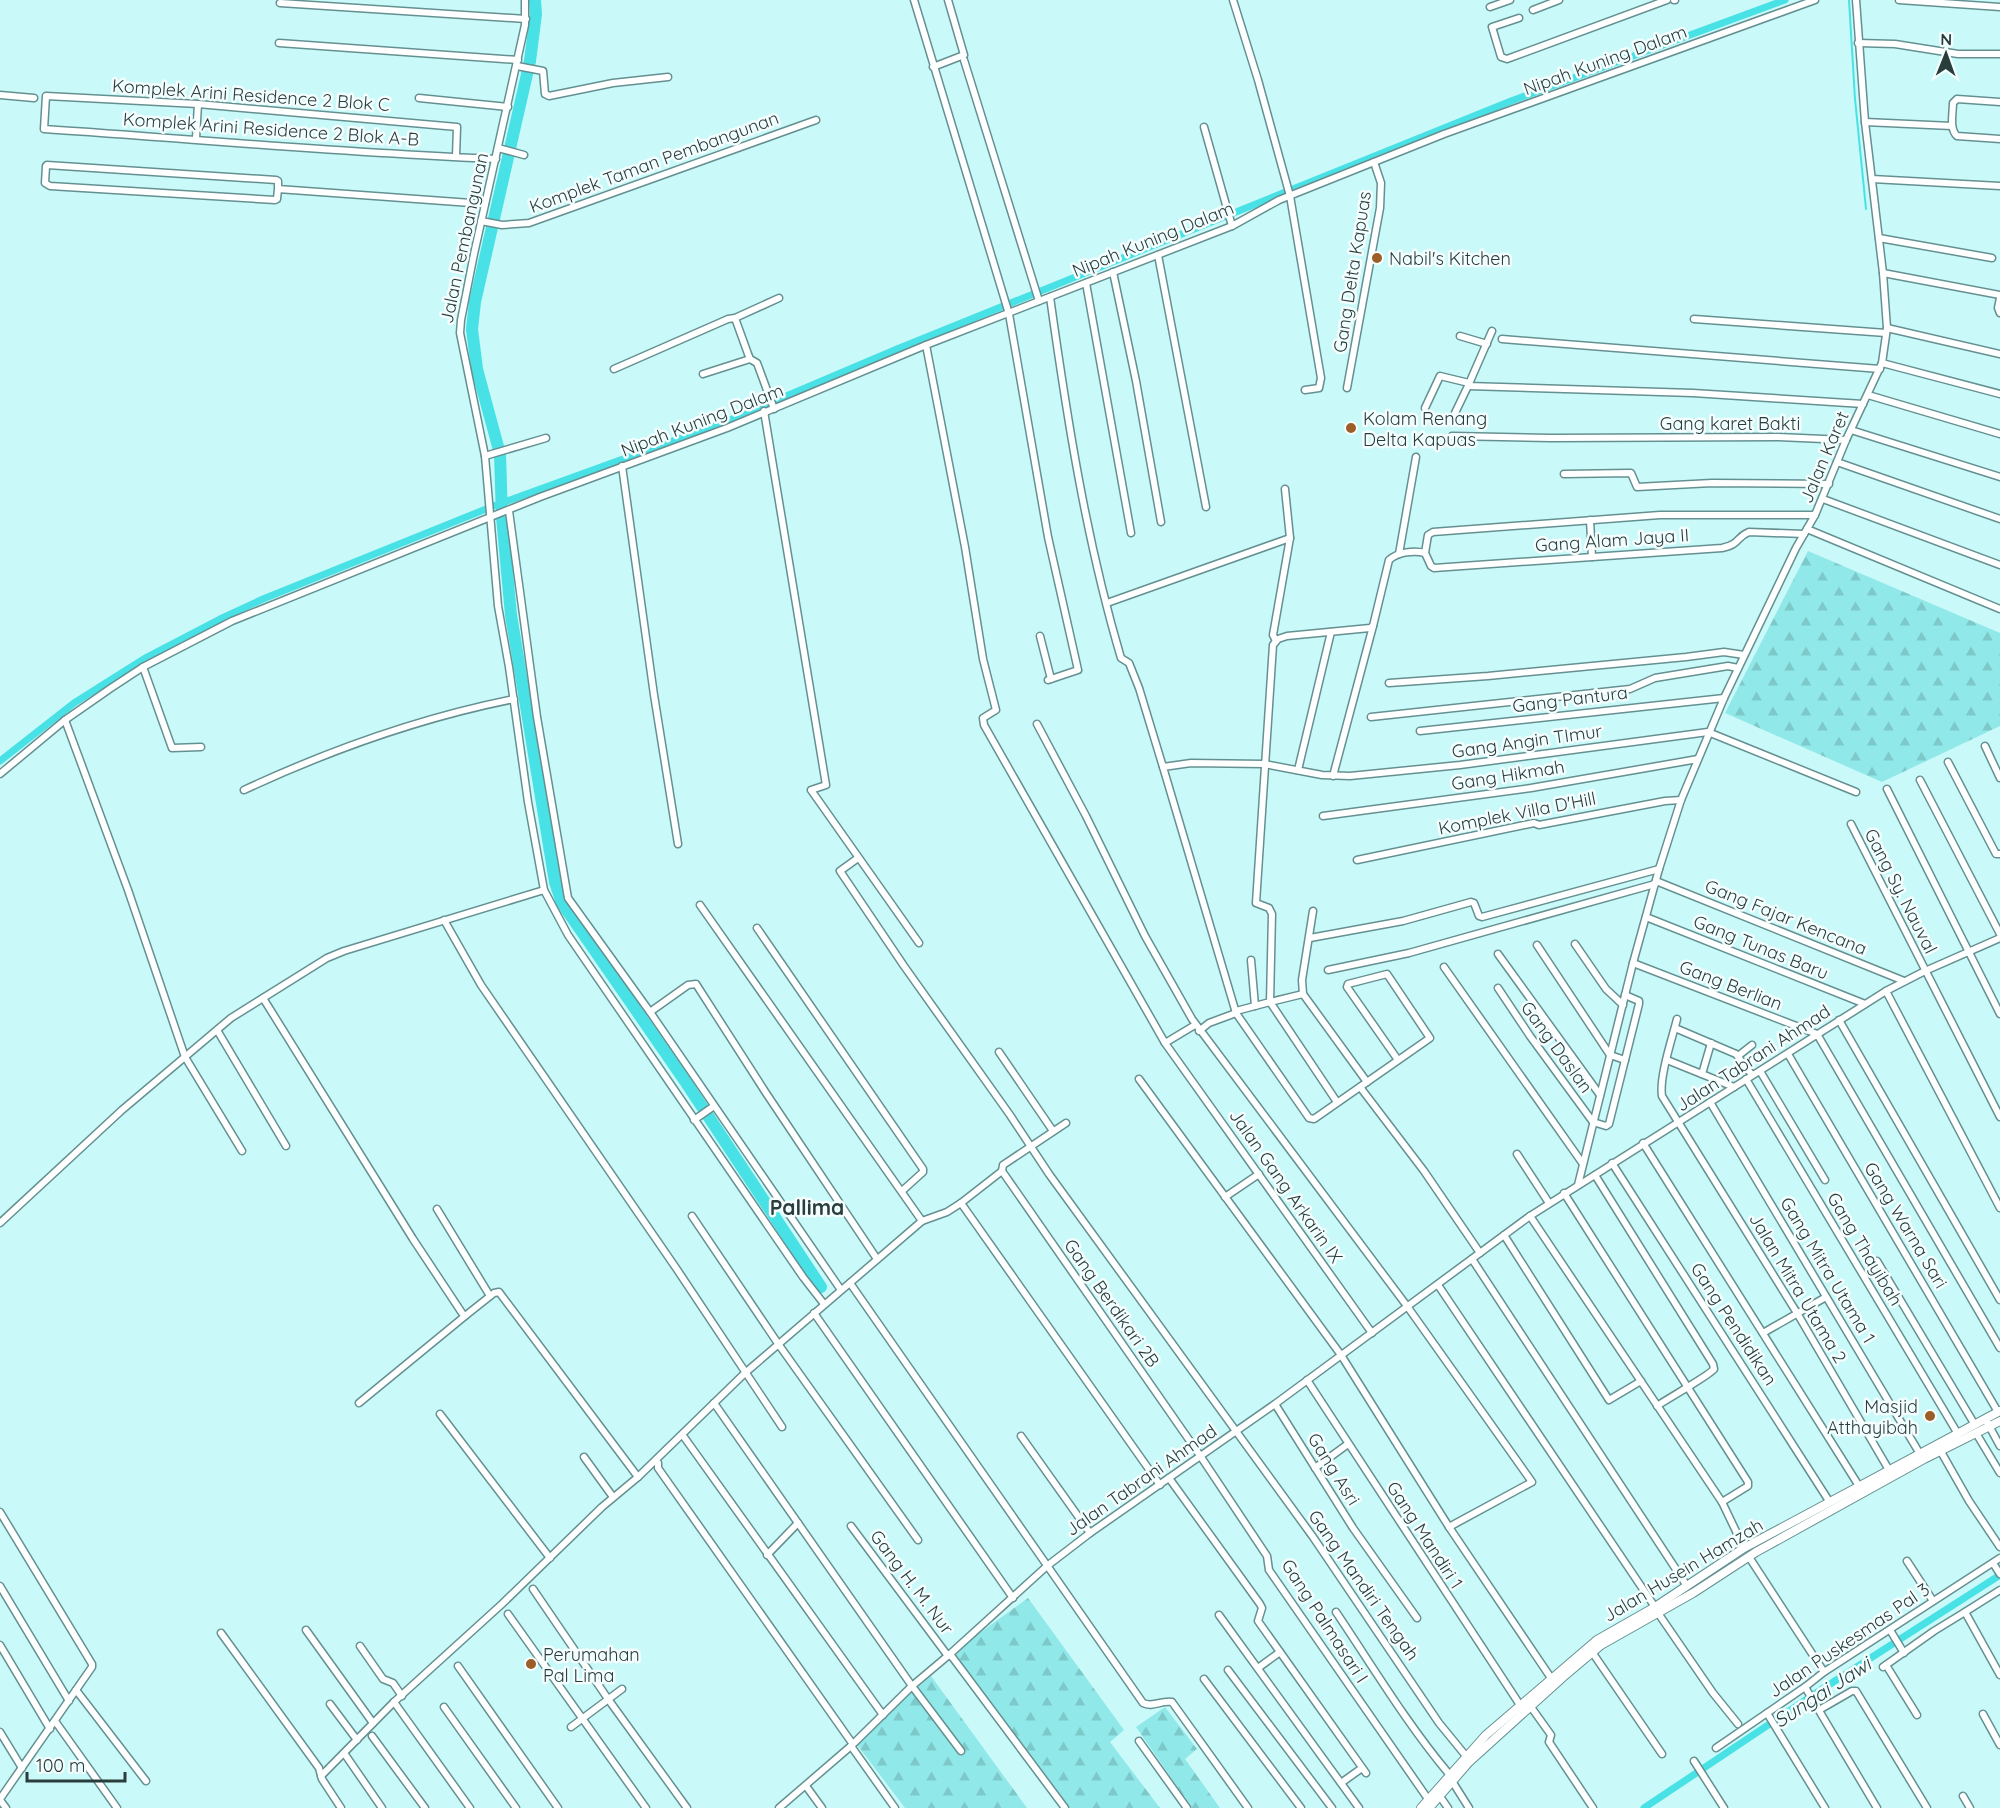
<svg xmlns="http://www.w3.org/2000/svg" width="2000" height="1808" viewBox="0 0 2000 1808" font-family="Quicksand,sans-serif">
	<defs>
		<pattern id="forest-firs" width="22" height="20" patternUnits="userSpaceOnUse" patternTransform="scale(1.5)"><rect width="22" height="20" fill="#91e8e9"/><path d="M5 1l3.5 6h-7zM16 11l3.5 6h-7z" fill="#7dc8c9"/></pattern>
	</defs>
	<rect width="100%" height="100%" fill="#caf9f9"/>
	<g fill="url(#forest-firs)">
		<path d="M1808 551 2000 633V726L1882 782 1725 713Z"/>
		<path d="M1028 1598 1124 1730 1110 1742 1160 1808H1067L953 1652Z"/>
		<path d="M931 1676 1027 1808H905L855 1742Z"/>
		<path d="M1165 1707 1197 1749 1185 1759 1220 1808H1192L1136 1727Z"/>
	</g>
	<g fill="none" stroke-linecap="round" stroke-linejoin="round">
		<path stroke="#48e1e5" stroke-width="2" d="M1849 0 1855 99 1866 209"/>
		<g stroke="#48e1e5" stroke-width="7">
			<path d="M0 761 74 703 147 657 220 619 263 599 491 507 725 422 897 349 1511 101 1785 0"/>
			<path d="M1644 1808 1813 1695 2000 1575"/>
		</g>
		<path stroke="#48e1e5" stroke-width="12" d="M535 0 536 14 530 61 475 302 472 329 477 369 500 454 502 517 511 615 555 882 562 903 685 1081 821 1287"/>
		<g stroke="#659091" stroke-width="9">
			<g id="minor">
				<path d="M525 0V25L474 254 461 320 460 333 485 456 498 606 509 667 528 802 544 890 568 935 803 1277 824 1304"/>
				<path d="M914 0 1009 314 1048 537 1078 670 1048 680"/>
				<path d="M1233 0 1258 80 1290 196 1321 378 1319 388 1305 390"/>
				<path d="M1674 0H1675"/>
				<path d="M1899 0 2000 7"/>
				<path d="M280 3 526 19"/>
				<path d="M1490 7 1510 0"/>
				<path d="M1533 10 1559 0"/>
				<path d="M1519 18 1492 27 1501 57 1507 59 1667 0"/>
				<path d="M279 43 518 60"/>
				<path d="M1858 43 1895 44 1958 54H2000"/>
				<path d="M964 60 1039 301"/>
				<path d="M517 66 543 71 545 94 549 96 613 83 668 77"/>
				<path d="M933 67 964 55 948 0"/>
				<path d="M0 95 34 98"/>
				<path d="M419 98 508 107"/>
				<path d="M2000 102 1957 99 1953 103C1953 113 1949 129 1957 136L2000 139"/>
				<path d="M1865 122 1952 126"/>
				<path d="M1204 127 1232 226"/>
				<path d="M196 138 198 104"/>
				<path d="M498 148 524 155"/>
				<path d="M456 157 457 127 198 104 46 96 44 129C195 139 345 153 496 159"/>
				<path d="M1872 179 2000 186"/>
				<path d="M278 189 277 199 275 200 50 186 45 183 46 166 47 165 276 180 278 181V189L485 204"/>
				<path d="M481 221 502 225 529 223 816 120"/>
				<path d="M1879 238 1992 258"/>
				<path d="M1158 255 1206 507"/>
				<path d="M1113 272 1136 381 1161 522"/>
				<path d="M1883 273 2000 295"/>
				<path d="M1086 283 1131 533"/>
				<path d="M1050 297C1067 418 1086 540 1121 658L1129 663 1139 688 1163 767"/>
				<path d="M2000 298 1998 308 2000 313"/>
				<path d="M735 318 748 354 750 359 757 363 774 409"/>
				<path d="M1694 319 1886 333"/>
				<path d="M1887 328 2000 354"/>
				<path d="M1492 331 1468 386 1693 393 1863 404"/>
				<path d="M1460 336 1487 344"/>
				<path d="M1502 339 1880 369"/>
				<path d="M926 345 965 547 983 659 996 710 983 718 984 725 1165 1043 1372 1333"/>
				<path d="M1882 363 2000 394"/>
				<path d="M614 369 728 319 735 318 779 298"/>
				<path d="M703 374 750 359"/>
				<path d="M1347 388 1380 208 1381 183 1374 162"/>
				<path d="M1868 395 2000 434"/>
				<path d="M1425 408 1440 376 1469 383"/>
				<path d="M764 411 826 785 811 790 919 943"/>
				<path d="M1455 413 1468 386"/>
				<path d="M1851 430 2000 477"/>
				<path d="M1452 436 1551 438 1778 437 1846 440"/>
				<path d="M485 456 546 438"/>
				<path d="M1837 462 2000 519"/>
				<path d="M622 466 654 695 678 844"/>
				<path d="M1564 474 1631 473 1637 487 1712 483 1829 484"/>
				<path d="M1823 499 2000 565"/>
				<path d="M509 511 537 717 568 898 650 1012 841 1290"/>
				<path d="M1590 520 1592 557"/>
				<path d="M1807 529 2000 609"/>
				<path d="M1425 553 1428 535 1433 532 1660 515H1815"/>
				<path d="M1425 553 1431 566 1434 568 1722 548C1741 544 1736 537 1749 532L1804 534"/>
				<path d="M1399 554 1416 457"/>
				<path d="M1107 603 1290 538"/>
				<path d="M1040 636 1051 679"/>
				<path d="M1276 641 1273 635 1290 538 1285 489"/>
				<path d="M143 667 172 748 201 747"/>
				<path d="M1389 683 1488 676 1686 657 1724 652 1744 655"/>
				<path d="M1371 717 1630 689 1655 678 1728 666 1738 668"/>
				<path d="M65 720 128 890 185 1057 242 1151"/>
				<path d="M1037 724 1086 816 1145 936 1192 1019 1407 1306 1532 1482 1449 1527"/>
				<path d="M1420 731 1724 698"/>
				<path d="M1985 746 2000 778"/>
				<path d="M1948 762 1996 854H2000"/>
				<path d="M1298 770 1331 632"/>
				<path d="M0 774 65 720 111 688 143 667 232 621 540 497 727 428 926 345 1232 226 1279 200 1444 134 1815 0"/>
				<path d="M1333 776 1373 626"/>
				<path d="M1920 780 2000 934"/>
				<path d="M1887 789 2000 1014"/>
				<path d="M244 790C332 749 419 718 514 699"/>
				<path d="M1323 816 1531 788 1698 759"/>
				<path d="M1851 824 2000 1117"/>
				<path d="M858 858 840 871 904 966 1010 1115 1049 1174 1313 1537 1439 1723 1466 1756"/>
				<path d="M1357 860 1534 823 1539 825 1665 801 1681 800"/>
				<path d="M1656 881 1904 981"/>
				<path d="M700 905 922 1221"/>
				<path d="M1313 911 1302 980 1303 994 1367 1082"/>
				<path d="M1646 917 1865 1004"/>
				<path d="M444 920 481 985 676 1268 782 1427"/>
				<path d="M757 928 923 1169V1172L902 1191"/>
				<path d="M1310 938 1403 921 1471 902 1474 903 1479 916 1482 917 1659 869"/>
				<path d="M1575 944 1606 989 1623 1005"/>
				<path d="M1537 945 1610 1055 1625 1060"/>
				<path d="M1498 954 1600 1095"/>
				<path d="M1251 960 1255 1006"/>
				<path d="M1633 963 1817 1034 2000 1348"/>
				<path d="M1444 967 1583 1164"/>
				<path d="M1328 970 1409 953 1655 884"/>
				<path d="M1498 988 1530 1036 1593 1122 1606 1126 1609 1124 1639 1004V1001L1625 995"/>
				<path d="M1886 991 2000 1208"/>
				<path d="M1303 994 1270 1002 1337 1102"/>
				<path d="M263 998 413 1239 462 1313 465 1316 494 1293 499 1292 638 1477"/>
				<path d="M1236 1011 1270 1002 1272 914 1269 908 1256 903 1273 645 1278 639 1287 636 1370 628 1373 626 1389 560C1398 552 1414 550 1425 553"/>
				<path d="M650 1012 688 985 696 984 766 1093 877 1259"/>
				<path d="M1677 1019C1672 1039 1659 1077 1662 1096L1797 1313 1889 1470"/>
				<path d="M1839 1020 2000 1300"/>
				<path d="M1675 1028 1736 1054 1752 1075"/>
				<path d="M217 1030 286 1146"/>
				<path d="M1199 1031 1209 1023 1236 1013"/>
				<path d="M1165 1043 1195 1025"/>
				<path d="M999 1052 1053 1131"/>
				<path d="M1788 1054 1998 1412"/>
				<path d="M1738 1056 1752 1045"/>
				<path d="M1398 1060 1347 987 1348 984 1387 974 1430 1038 1314 1119 1309 1118 1236 1013 1163 767 1191 763 1264 764 1322 775 1350 776 1460 765 1708 732 1856 792"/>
				<path d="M1667 1060 1734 1087"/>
				<path d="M1760 1071 1825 1180"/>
				<path d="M1702 1074 1711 1043"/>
				<path d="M1139 1079 1341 1355 1449 1527 1551 1678"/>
				<path d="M1746 1079 1958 1434"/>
				<path d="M1360 1087 1424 1171 1480 1253"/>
				<path d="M1710 1102 1920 1454"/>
				<path d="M694 1120 714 1106"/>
				<path d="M1066 1123 1003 1165 1002 1171 1201 1457 1267 1556 1269 1570 1428 1799"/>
				<path d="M1643 1143 1859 1486"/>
				<path d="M1517 1154 1549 1203"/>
				<path d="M1612 1163 1829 1501"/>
				<path d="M1595 1175 1713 1364 1714 1369C1710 1375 1667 1399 1657 1406"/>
				<path d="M1578 1185 1633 963 1659 869 1681 800 1724 698 1796 548 1815 515 1846 440 1882 363 1887 328 1883 273 1865 122 1856 0"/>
				<path d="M1564 1193 1748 1482V1486L1722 1502"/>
				<path d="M1225 1197 1259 1174"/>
				<path d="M961 1203 1160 1485"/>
				<path d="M437 1209 490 1296"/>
				<path d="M692 1216 779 1345 918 1540"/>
				<path d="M1530 1216 1722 1502 1744 1548"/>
				<path d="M0 1223 122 1110 231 1018 327 958 344 951 544 890"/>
				<path d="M1504 1235 1609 1400 1641 1381"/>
				<path d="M1472 1259 1687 1586"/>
				<path d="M1877 1261 1975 1425"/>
				<path d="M850 1283 1143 1703C1153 1708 1161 1700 1172 1702L1248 1808"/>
				<path d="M1438 1285 1655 1607"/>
				<path d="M814 1313 1013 1598"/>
				<path d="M1763 1333 1826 1297"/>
				<path d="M1307 1380 1520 1705"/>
				<path d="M359 1403 465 1316"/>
				<path d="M714 1403 912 1686 961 1751"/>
				<path d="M1275 1404 1353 1528 1417 1618"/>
				<path d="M440 1414 550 1558"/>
				<path d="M1987 1422 2000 1446"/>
				<path d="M1976 1433 2000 1473"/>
				<path d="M1021 1436 1090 1533"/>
				<path d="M684 1437 883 1715"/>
				<path d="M1940 1450 1969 1501 2000 1547"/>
				<path d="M584 1457 613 1497"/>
				<path d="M658 1463V1468L852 1743"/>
				<path d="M1315 1468 1348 1444"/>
				<path d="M1169 1478 1260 1604 1262 1608 1258 1621 1366 1773"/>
				<path d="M0 1512 92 1664V1667L0 1799"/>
				<path d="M851 1526 948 1656"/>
				<path d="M767 1555 798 1523"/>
				<path d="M1749 1557 1824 1672"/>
				<path d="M1907 1561 1933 1601"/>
				<path d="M1993 1563 2000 1574"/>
				<path d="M0 1586 69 1701"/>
				<path d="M533 1589 608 1699 687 1808"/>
				<path d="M2000 1590 1965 1612 2000 1675"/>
				<path d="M1336 1612C1373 1667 1407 1724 1449 1774"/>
				<path d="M1658 1613 1713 1693 1738 1724"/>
				<path d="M508 1614 646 1808"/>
				<path d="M1219 1615 1359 1808"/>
				<path d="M306 1630 373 1723"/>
				<path d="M1890 1630 1904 1653"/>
				<path d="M221 1633 319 1768 322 1779 341 1808"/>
				<path d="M0 1645 50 1729"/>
				<path d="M360 1646 383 1679 393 1683 402 1696"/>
				<path d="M1592 1652 1662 1754"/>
				<path d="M950 1654 1065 1808"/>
				<path d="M1886 1665 1917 1715"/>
				<path d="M458 1666 558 1808"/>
				<path d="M1883 1667 1934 1631 1965 1612"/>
				<path d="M1258 1668 1280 1652"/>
				<path d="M1228 1670 1332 1808"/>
				<path d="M1204 1679 1301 1808"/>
				<path d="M1805 1687 1877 1808"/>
				<path d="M76 1690 146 1781"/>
				<path d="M394 1702 470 1808"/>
				<path d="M330 1704 357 1740"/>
				<path d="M444 1707 516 1808"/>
				<path d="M1531 1707 1551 1735 1549 1742 1593 1808"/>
				<path d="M1819 1710 1852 1691H1856L1927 1808"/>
				<path d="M1767 1713 1825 1808"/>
				<path d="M1983 1714 2000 1745"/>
				<path d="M55 1721 117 1808"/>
				<path d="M571 1727 622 1689"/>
				<path d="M0 1732 22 1768"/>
				<path d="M372 1736 425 1808"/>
				<path d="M1139 1741 1187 1808"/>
				<path d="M851 1746 895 1808"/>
				<path d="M1716 1748 1805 1687 1824 1672 2000 1558"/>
				<path d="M344 1753 382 1808"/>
				<path d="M1694 1761 1724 1808"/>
				<path d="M321 1776 394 1702 502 1604 602 1507 638 1477 745 1373 922 1221 947 1212 961 1203 1002 1171"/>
				<path d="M1452 1781 1469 1808"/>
				<path d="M1341 1783 1362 1768"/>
				<path d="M806 1786 822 1808"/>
				<path d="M1439 1795 1448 1808"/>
				<path d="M1963 1796 1970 1808"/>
				<path d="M0 1800 6 1808"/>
				<path d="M779 1808 851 1746 912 1686 950 1654 1047 1566 1090 1533 1275 1404 1530 1216 1886 991 1925 971 2000 938"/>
			</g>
		</g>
		<g stroke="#659091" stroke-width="10">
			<g id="tertiary">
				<path d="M1421 1808 1486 1735 1597 1640 1655 1607 1744 1548 2000 1411"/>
				<path d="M1429 1808 1469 1762 1563 1677 1601 1645 1693 1593 1756 1552 1924 1459 2000 1421"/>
			</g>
		</g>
		<use href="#minor" stroke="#fff" stroke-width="6"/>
		<use href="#tertiary" stroke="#fff" stroke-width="8"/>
	</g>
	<g fill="#9d5d26" stroke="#f5fefe" stroke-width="2">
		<circle cx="1377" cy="258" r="6"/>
		<circle cx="1351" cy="428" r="6"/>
		<circle cx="1930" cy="1416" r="6"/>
		<circle cx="531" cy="1664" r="6"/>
	</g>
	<g text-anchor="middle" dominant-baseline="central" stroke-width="5" stroke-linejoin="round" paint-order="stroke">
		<g font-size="18" fill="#2a3d3d" stroke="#f5fefe">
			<text transform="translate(1605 60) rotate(-20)">Nipah Kuning Dalam</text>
			<text transform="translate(251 95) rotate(4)">Komplek Arini Residence 2 Blok C</text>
			<text transform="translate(271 129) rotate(4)">Komplek Arini Residence 2 Blok A-B</text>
			<text transform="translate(654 162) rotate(-20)">Komplek Taman Pembangunan</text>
			<text transform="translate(464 238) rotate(-78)">Jalan Pembangunan</text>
			<text transform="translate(1153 239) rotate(-22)">Nipah Kuning Dalam</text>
			<text transform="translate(1352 272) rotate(-81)">Gang Delta Kapuas</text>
			<text transform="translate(702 420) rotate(-21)">Nipah Kuning Dalam</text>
			<text x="1730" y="423">Gang karet Bakti</text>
			<text transform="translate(1824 457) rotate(-67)">Jalan Karet</text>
			<text transform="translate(1612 540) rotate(-4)">Gang Alam Jaya II</text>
			<text transform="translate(1570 699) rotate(-7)">Gang Pantura</text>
			<text transform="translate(1527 741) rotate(-8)">Gang Angin TImur</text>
			<text transform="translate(1508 775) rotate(-9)">Gang Hikmah</text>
			<text transform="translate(1517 813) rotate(-11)">Komplek Villa D'Hill</text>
			<text transform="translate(1901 891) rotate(63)">Gang Sy. Nauval</text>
			<text transform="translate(1786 917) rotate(22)">Gang Fajar Kencana</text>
			<text transform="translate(1761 947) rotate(22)">Gang Tunas Baru</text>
			<text transform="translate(1731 985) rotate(21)">Gang Berlian</text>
			<text transform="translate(1557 1047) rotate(54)">Gang Daslan</text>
			<text transform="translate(1753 1058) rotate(-33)">Jalan Tabrani Ahmad</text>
			<text transform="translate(1286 1186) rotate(55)">Jalan Gang Arkarin IX</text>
			<text transform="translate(1906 1225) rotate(59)">Gang Warna Sari</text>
			<text transform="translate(1865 1249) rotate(59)">Gang Thayibah</text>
			<text transform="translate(1828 1270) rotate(59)">Gang Mitra Utama 1</text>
			<text transform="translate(1798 1288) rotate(59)">Jalan Mitra Utama 2</text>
			<text transform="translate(1112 1303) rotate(55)">Gang Berdikari 2B</text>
			<text transform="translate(1734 1324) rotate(57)">Gang Pendidikan</text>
			<text transform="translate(1334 1469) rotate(58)">Gang Asri</text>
			<text transform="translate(1141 1480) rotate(-35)">Jalan Tabrani Ahmad</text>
			<text transform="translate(1425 1535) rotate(57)">Gang Mandiri 1</text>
			<text transform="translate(1683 1570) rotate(-31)">Jalan Husein Hamzah</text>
			<text transform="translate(912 1582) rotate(53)">Gang H. M. Nur</text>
			<text transform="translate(1364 1585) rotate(55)">Gang Mandiri Tengah</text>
			<text transform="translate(1325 1621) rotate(57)">Gang Palmasari I</text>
			<text transform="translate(1849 1640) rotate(-34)">Jalan Puskesmas Pal 3</text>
		</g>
		<g font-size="18" fill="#2a3d3d" stroke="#f5fefe" text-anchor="start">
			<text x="1389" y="258">Nabil's Kitchen</text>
			<text x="1363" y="418">Kolam Renang<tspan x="1363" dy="21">Delta Kapuas</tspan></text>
			<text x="1918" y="1406" text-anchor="end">Masjid<tspan x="1918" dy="21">Atthayibah</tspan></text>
			<text x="543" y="1654">Perumahan<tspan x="543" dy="21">Pal Lima</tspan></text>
		</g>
		<g font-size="20" font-style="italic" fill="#253f3f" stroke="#f5fefe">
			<text transform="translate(1822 1692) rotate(-33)">Sungai Jawi</text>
		</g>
		<g font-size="21" font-weight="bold" fill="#2a3d3d" stroke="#f5fefe">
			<text x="807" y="1207">Pallima</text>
		</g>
	</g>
	<g transform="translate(1946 54) rotate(1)" stroke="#f5fefe" stroke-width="4.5" paint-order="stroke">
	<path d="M0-4.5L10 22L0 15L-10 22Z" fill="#2a3d3d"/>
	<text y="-9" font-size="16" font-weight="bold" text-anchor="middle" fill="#2a3d3d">N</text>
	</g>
	<path d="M27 1772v9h98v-9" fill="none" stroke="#2a3d3d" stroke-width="3"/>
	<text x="36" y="1772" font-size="18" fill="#2a3d3d" stroke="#f5fefe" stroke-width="4.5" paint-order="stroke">100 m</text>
</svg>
